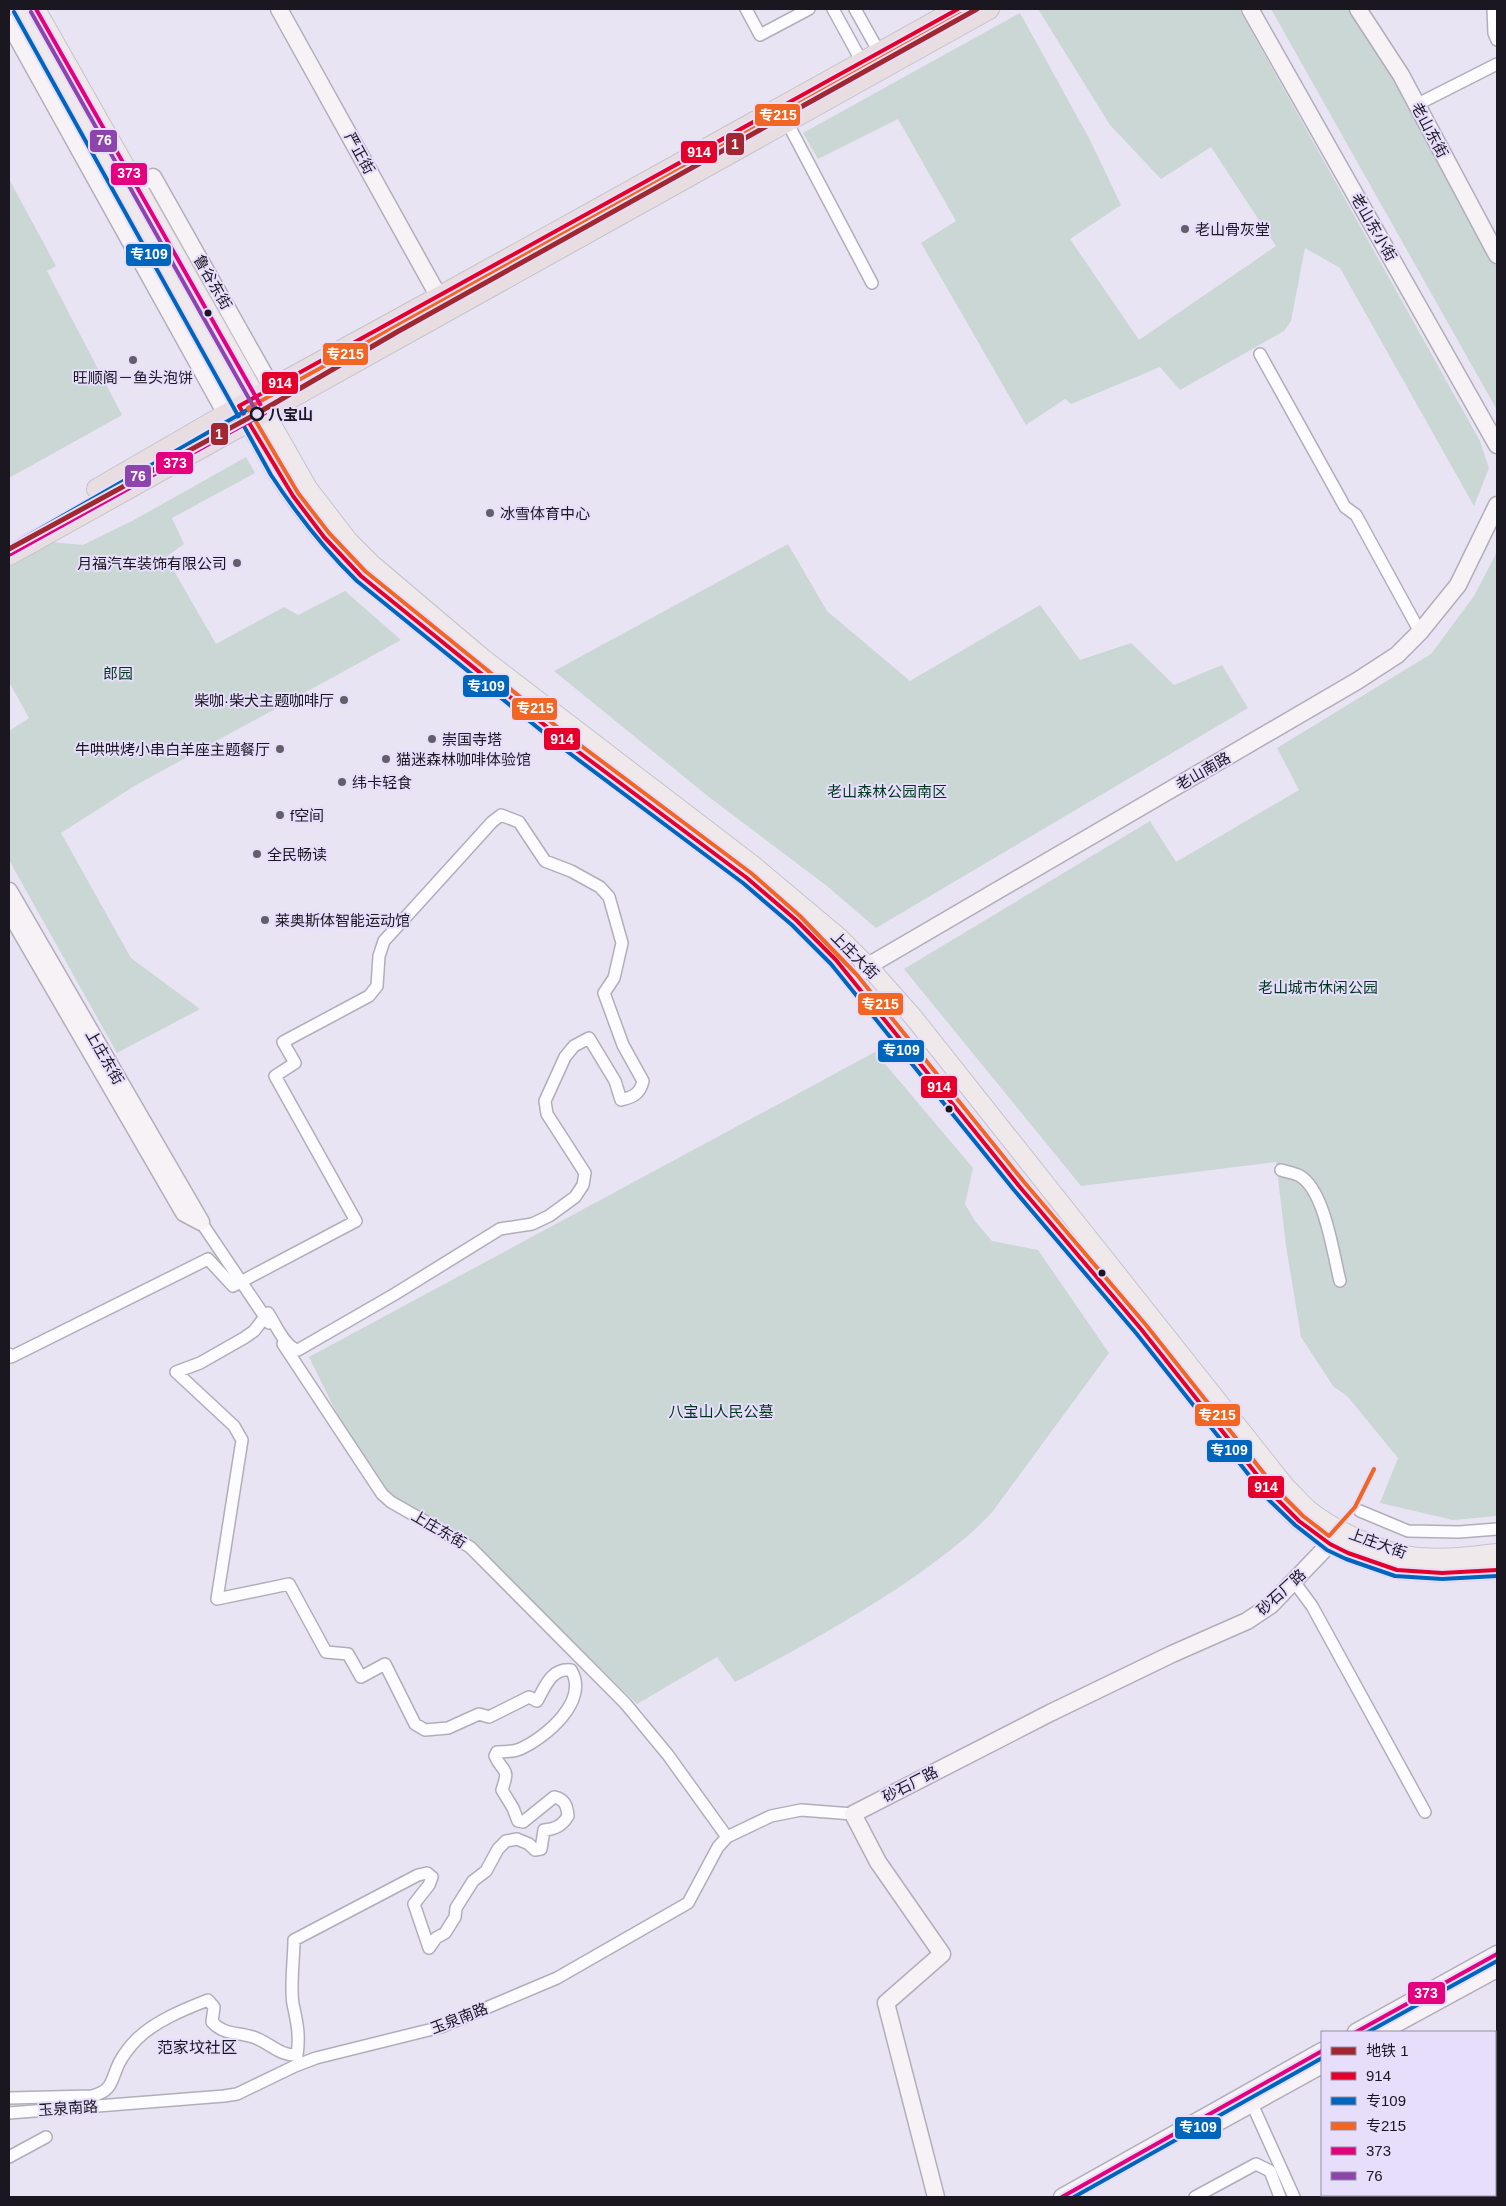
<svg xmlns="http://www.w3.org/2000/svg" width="1506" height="2206" viewBox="0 0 1506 2206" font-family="Arial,'Noto Sans SC',sans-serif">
	<rect width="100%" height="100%" fill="#e9e4f4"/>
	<g fill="#cad7d4">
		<path d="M1038 9H1239L1480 441 1489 468 1474 506 1340 268 1305 248 1291 321 1284 331 1180 390 1160 367 1071 404 1065 399 1026 425 921 243 956 221 898 119 818 159 803 133 1020 13 1089 138 1121 205 1070 239 1139 340 1276 246 1211 147 1161 179 1110 125Z"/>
		<path d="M1271 9H1353L1399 81 1497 266V410Z"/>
		<path d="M9 179 56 266 47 271 122 415 9 478Z"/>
		<path d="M246 457 255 473 172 518 184 544 166 557 216 644 284 607 298 615 345 591 401 640 136 785 61 833 131 958 200 1009 117 1053 9 860V731L29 718 9 682V564L50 542 83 545 134 520Z"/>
		<path d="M788 544 827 611 910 681 1040 605 1080 660 1131 643 1174 685 1222 665 1248 708 876 928 827 886 709 797 554 671Z"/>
		<path d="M1497 552V1516L1453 1520 1380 1503 1398 1458 1348 1397 1333 1386 1301 1337 1286 1246 1276 1162 1081 1186 904 969 1150 821 1176 862 1299 790 1277 748 1431 654 1474 596Z"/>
		<path d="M875 1052 973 1168 965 1204 975 1221 992 1241 1038 1250 1109 1353 993 1511C971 1536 944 1555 917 1575 859 1615 798 1649 735 1682L717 1657 637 1704 477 1547 391 1497 345 1430 309 1357Z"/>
	</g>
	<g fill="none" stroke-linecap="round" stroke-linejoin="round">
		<g stroke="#b1aeba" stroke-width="14">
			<g id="street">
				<path d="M746 9 760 35 809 9"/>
				<path d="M833 9 862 62"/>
				<path d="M855 9 879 52"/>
				<path d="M1493 9 1494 33 1497 40"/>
				<path d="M1416 105 1497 64"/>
				<path d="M787 122 872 283"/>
				<path d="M1260 354 1345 507 1356 515 1420 632"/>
				<path d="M1281 1170C1287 1172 1295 1173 1300 1176 1325 1191 1333 1254 1340 1281"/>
				<path d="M201 1222 269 1323"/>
				<path d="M283 1344 382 1494 391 1502 470 1547 625 1703 668 1755 727 1837"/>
				<path d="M9 1354 11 1357 208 1259 233 1286 356 1221 275 1076 295 1063 283 1042 369 996 377 986 379 956 384 941 492 822 501 815 519 822 545 861 571 871 600 887 609 897 622 943 614 978 604 993 623 1045 643 1081C640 1094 633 1097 621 1100L615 1081 589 1038 574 1046 565 1057 545 1101 547 1114 585 1173 583 1185 575 1197 549 1216 532 1224 500 1229 395 1294 298 1350C285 1348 275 1323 268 1313L254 1331 244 1338 200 1363 176 1372 234 1426 242 1440 217 1599 289 1584 326 1652 348 1654 361 1677 385 1664 415 1724 425 1730 448 1728 479 1714 489 1717 529 1697 537 1701C545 1687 551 1668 571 1670 590 1701 545 1738 520 1749 513 1752 504 1752 497 1752L495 1756C504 1775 510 1766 502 1790L513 1808 518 1821 523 1822 554 1797C565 1799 567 1806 568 1816 562 1826 555 1829 544 1830L541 1849 535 1850 529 1844 517 1839 506 1841 498 1849 486 1871 473 1881 456 1908 455 1917 445 1933 436 1938 429 1948 414 1904 429 1885 432 1877 427 1873 418 1875 294 1940C294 1959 290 1986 293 2004 297 2022 300 2036 297 2055 279 2056 269 2042 253 2037 237 2032 224 2035 212 2022L214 2007 208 2000C185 2009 155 2021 137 2039 130 2046 124 2054 119 2063 111 2080 113 2091 92 2096L9 2098"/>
				<path d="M1360 1511 1408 1531 1459 1532 1497 1529"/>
				<path d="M1295 1583 1312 1606 1425 1812"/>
				<path d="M1252 2104 1294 2197"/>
				<path d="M9 2113 224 2096 237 2094 295 2066 316 2058 441 2027 557 1978 688 1903 718 1847 727 1837 771 1816 801 1810 853 1814"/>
				<path d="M9 2157 46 2137"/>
				<path d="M1195 2197 1256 2164 1270 2171 1280 2197"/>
				<path d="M1414 2197V2195"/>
			</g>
		</g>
		<g stroke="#b1aeba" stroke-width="19">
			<g id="secondary">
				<path d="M279 9 439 297"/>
				<path d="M1250 9 1497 445"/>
				<path d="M1358 9 1401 75 1497 255"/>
				<path d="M9 23 226 414 237 418"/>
				<path d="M136 185 153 177 272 388 269 399"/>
				<path d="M9 891 201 1222 184 1213 9 911"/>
				<path d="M853 979 868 966 1357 681 1397 655 1420 632 1458 585 1497 505"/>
				<path d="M1356 2032 1497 1954"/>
				<path d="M1381 2032 1497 1969"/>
				<path d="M1215 2124 1322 2065"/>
				<path d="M936 2197 886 2003 942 1954 878 1862 853 1814 1050 1713 1172 1654 1247 1621 1271 1605 1338 1535"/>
				<path d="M1062 2197 1322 2051"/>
			</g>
		</g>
		<g stroke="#c5c3ca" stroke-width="20">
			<g id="primary">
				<path d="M19 9 276 472C301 511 328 544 361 576L568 744 747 878 796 920 836 960 1019 1186 1141 1329 1273 1495 1299 1521 1330 1544 1348 1553 1397 1570 1442 1573 1497 1570"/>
				<path d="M36 9 308 488 348 540 373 565 484 659 753 865 840 938 868 966 914 1018 1286 1487C1294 1494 1300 1502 1308 1509 1333 1530 1388 1555 1420 1557 1446 1559 1472 1556 1497 1553"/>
			</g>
		</g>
		<g stroke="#c5c3ca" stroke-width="22">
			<g id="highway">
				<path d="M97 489 256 397 439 297 958 9"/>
				<path d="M9 555 989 9"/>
			</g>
		</g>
		<use href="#street" stroke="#fcfbfd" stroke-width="11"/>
		<use href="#secondary" stroke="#f6f2f5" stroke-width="16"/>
		<use href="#primary" stroke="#f0e9ec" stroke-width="18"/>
		<use href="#highway" stroke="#e8dee1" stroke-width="20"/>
		<g stroke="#e6defa" stroke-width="8">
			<path id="bus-1" d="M958 9 239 406 293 496 324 537 361 576 568 744 747 878 796 920 836 960 1019 1186 1141 1329 1273 1495 1299 1521 1330 1544 1348 1553 1397 1570 1442 1573 1497 1570"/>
		</g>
		<g stroke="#e6defa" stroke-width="8">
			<g id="bus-2">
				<path d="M14 12 271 475C296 513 324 549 357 581L564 749 743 883 792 925 831 964 1014 1190 1136 1333 1268 1499 1295 1525 1327 1550 1346 1559 1395 1576 1442 1579 1497 1576"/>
				<path d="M12 545 254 406 255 407"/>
				<path d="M1368 2032 1497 1961"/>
				<path d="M1074 2197 1322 2058"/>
			</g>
		</g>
		<g stroke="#e6defa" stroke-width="8">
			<path id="bus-3" d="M961 14 248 408 298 493 329 533 365 571 572 739 751 873 800 916 857 975 1024 1182 1146 1325 1278 1491 1303 1516 1329 1536 1355 1507 1374 1469"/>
		</g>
		<g stroke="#e6defa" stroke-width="8">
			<g id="bus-4">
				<path d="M9 555 265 413 36 9"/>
				<path d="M1356 2032 1497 1954"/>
				<path d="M1062 2197 1322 2051"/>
			</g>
		</g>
		<g stroke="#e6defa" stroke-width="8">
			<path id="bus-5" d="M9 548 256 411 31 12"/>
		</g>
		<use href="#bus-1" stroke="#e4002b" stroke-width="4"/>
		<use href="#bus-2" stroke="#0065bd" stroke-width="4"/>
		<use href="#bus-3" stroke="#f26522" stroke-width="4"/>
		<use href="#bus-4" stroke="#e5007d" stroke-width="4"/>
		<use href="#bus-5" stroke="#8e44ad" stroke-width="4"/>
		<g stroke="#e6defa" stroke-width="9">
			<path id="metro-1" d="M9 549 256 414 397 332 977 9"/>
		</g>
		<use href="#metro-1" stroke="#a12830" stroke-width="5"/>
	</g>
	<g fill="#625f6b" stroke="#e6defa" stroke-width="2">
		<circle cx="1185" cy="229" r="5"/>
		<circle cx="133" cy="360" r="5"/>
		<circle cx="490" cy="513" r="5"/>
		<circle cx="237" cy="563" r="5"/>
		<circle cx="344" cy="700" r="5"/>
		<circle cx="432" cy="739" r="5"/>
		<circle cx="280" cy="749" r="5"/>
		<circle cx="386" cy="759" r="5"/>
		<circle cx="342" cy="782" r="5"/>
		<circle cx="280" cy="815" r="5"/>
		<circle cx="257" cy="854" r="5"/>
		<circle cx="265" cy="920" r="5"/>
	</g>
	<g fill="#1a1721" stroke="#e6defa" stroke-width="2">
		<circle cx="208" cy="313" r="4.5"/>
		<circle cx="949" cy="1109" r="4.5"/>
		<circle cx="1102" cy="1273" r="4.5"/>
	</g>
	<circle fill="#e6defa" stroke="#1a1721" stroke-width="2.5" cx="257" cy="414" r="6"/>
	<g text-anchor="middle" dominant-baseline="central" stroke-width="4" stroke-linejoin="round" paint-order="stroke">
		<g font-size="15" fill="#1a1721" stroke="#e6defa">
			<text transform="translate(1430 130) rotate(62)">老山东街</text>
			<text transform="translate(360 153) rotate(61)">严正街</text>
			<text transform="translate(1374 227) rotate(60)">老山东小街</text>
			<text transform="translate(213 282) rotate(60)">鲁谷东街</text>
			<text transform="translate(1203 771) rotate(-30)">老山南路</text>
			<text transform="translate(855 955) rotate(45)">上庄大街</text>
			<text transform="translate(105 1057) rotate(60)">上庄东街</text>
			<text transform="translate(439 1529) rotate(30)">上庄东街</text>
			<text transform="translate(1378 1543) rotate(20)">上庄大街</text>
			<text transform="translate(1281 1592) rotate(-42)">砂石厂路</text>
			<text transform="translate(910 1784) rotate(-27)">砂石厂路</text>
			<text transform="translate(459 2018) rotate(-21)">玉泉南路</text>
			<text transform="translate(68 2108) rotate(-4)">玉泉南路</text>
		</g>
		<g font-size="15" fill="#1a1721" stroke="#e6defa" text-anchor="start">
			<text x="1195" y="229">老山骨灰堂</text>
			<text x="133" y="377" text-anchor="middle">旺顺阁－鱼头泡饼</text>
			<text x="500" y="513">冰雪体育中心</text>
			<text x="227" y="563" text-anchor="end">月福汽车装饰有限公司</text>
			<text x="334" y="700" text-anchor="end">柴咖·柴犬主题咖啡厅</text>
			<text x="442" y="739">崇国寺塔</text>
			<text x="270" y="749" text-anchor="end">牛哄哄烤小串白羊座主题餐厅</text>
			<text x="396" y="759">猫迷森林咖啡体验馆</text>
			<text x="352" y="782">纬卡轻食</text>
			<text x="290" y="815">f空间</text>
			<text x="267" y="854">全民畅读</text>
			<text x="275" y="920">莱奥斯体智能运动馆</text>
		</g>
		<g font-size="15" font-weight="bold" fill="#1a1721" stroke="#e6defa" text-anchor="start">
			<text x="268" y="414">八宝山</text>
		</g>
		<g font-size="15" fill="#00371c" stroke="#e6defa">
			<text x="118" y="673">郎园</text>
			<text x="887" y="791">老山森林公园南区</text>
			<text x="1318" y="987">老山城市休闲公园</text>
			<text x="721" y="1411">八宝山人民公墓</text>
		</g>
		<g font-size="16" fill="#1a1721" stroke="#e6defa">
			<text x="197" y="2047">范家坟社区</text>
		</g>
	</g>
	<g stroke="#e6defa" stroke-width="2">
		<rect x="754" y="103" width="47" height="24" rx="5" fill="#f26522"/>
		<rect x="89" y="129" width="29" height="24" rx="5" fill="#8e44ad"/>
		<rect x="725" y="132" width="20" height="24" rx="5" fill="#a12830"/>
		<rect x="680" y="140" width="38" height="24" rx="5" fill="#e4002b"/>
		<rect x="110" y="162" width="38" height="24" rx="5" fill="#e5007d"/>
		<rect x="125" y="243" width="47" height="24" rx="5" fill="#0065bd"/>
		<rect x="322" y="342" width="47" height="24" rx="5" fill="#f26522"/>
		<rect x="261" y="371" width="38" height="24" rx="5" fill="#e4002b"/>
		<rect x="210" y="422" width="19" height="24" rx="5" fill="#a12830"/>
		<rect x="155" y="451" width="39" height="24" rx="5" fill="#e5007d"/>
		<rect x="124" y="464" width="28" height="24" rx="5" fill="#8e44ad"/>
		<rect x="462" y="674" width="48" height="24" rx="5" fill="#0065bd"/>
		<rect x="511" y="697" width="47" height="24" rx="5" fill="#f26522"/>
		<rect x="543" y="727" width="38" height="24" rx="5" fill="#e4002b"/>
		<rect x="857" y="992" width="47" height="24" rx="5" fill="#f26522"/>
		<rect x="877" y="1039" width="48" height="24" rx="5" fill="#0065bd"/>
		<rect x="920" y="1075" width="38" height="24" rx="5" fill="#e4002b"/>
		<rect x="1194" y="1403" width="47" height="24" rx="5" fill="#f26522"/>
		<rect x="1206" y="1439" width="47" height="24" rx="5" fill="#0065bd"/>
		<rect x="1247" y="1475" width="38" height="24" rx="5" fill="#e4002b"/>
		<rect x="1407" y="1981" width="39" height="24" rx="5" fill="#e5007d"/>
		<rect x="1174" y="2116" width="48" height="24" rx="5" fill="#0065bd"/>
	</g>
	<g font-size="14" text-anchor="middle" font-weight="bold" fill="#fff">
		<text x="778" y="120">专215</text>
		<text x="104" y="145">76</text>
		<text x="735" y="149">1</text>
		<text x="699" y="157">914</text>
		<text x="129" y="178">373</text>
		<text x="149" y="259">专109</text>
		<text x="345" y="359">专215</text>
		<text x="280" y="388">914</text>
		<text x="219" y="439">1</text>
		<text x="175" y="468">373</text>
		<text x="138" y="481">76</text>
		<text x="486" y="691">专109</text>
		<text x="535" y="713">专215</text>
		<text x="562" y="744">914</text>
		<text x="880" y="1009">专215</text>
		<text x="901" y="1055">专109</text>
		<text x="939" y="1092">914</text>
		<text x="1217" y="1420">专215</text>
		<text x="1229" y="1455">专109</text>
		<text x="1266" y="1492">914</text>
		<text x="1426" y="1998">373</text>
		<text x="1198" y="2132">专109</text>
	</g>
	<rect width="1506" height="2206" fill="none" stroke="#1a1721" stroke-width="20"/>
	<rect x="1321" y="2031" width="175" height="165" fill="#e6defa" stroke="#948ea3"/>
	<rect x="1331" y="2047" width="25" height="8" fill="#a12830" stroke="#948ea3"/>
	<text x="1366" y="2056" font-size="15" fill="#1a1721">地铁 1</text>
	<rect x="1331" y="2072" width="25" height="8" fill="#e4002b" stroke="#948ea3"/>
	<text x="1366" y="2081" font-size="15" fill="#1a1721">914</text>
	<rect x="1331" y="2097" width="25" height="8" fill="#0065bd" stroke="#948ea3"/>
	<text x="1366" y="2106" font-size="15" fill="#1a1721">专109</text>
	<rect x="1331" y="2122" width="25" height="8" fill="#f26522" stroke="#948ea3"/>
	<text x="1366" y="2131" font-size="15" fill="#1a1721">专215</text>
	<rect x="1331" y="2147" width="25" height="8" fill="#e5007d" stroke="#948ea3"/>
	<text x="1366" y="2156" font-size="15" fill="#1a1721">373</text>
	<rect x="1331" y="2172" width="25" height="8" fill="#8e44ad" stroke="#948ea3"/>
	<text x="1366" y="2181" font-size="15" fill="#1a1721">76</text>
</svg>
